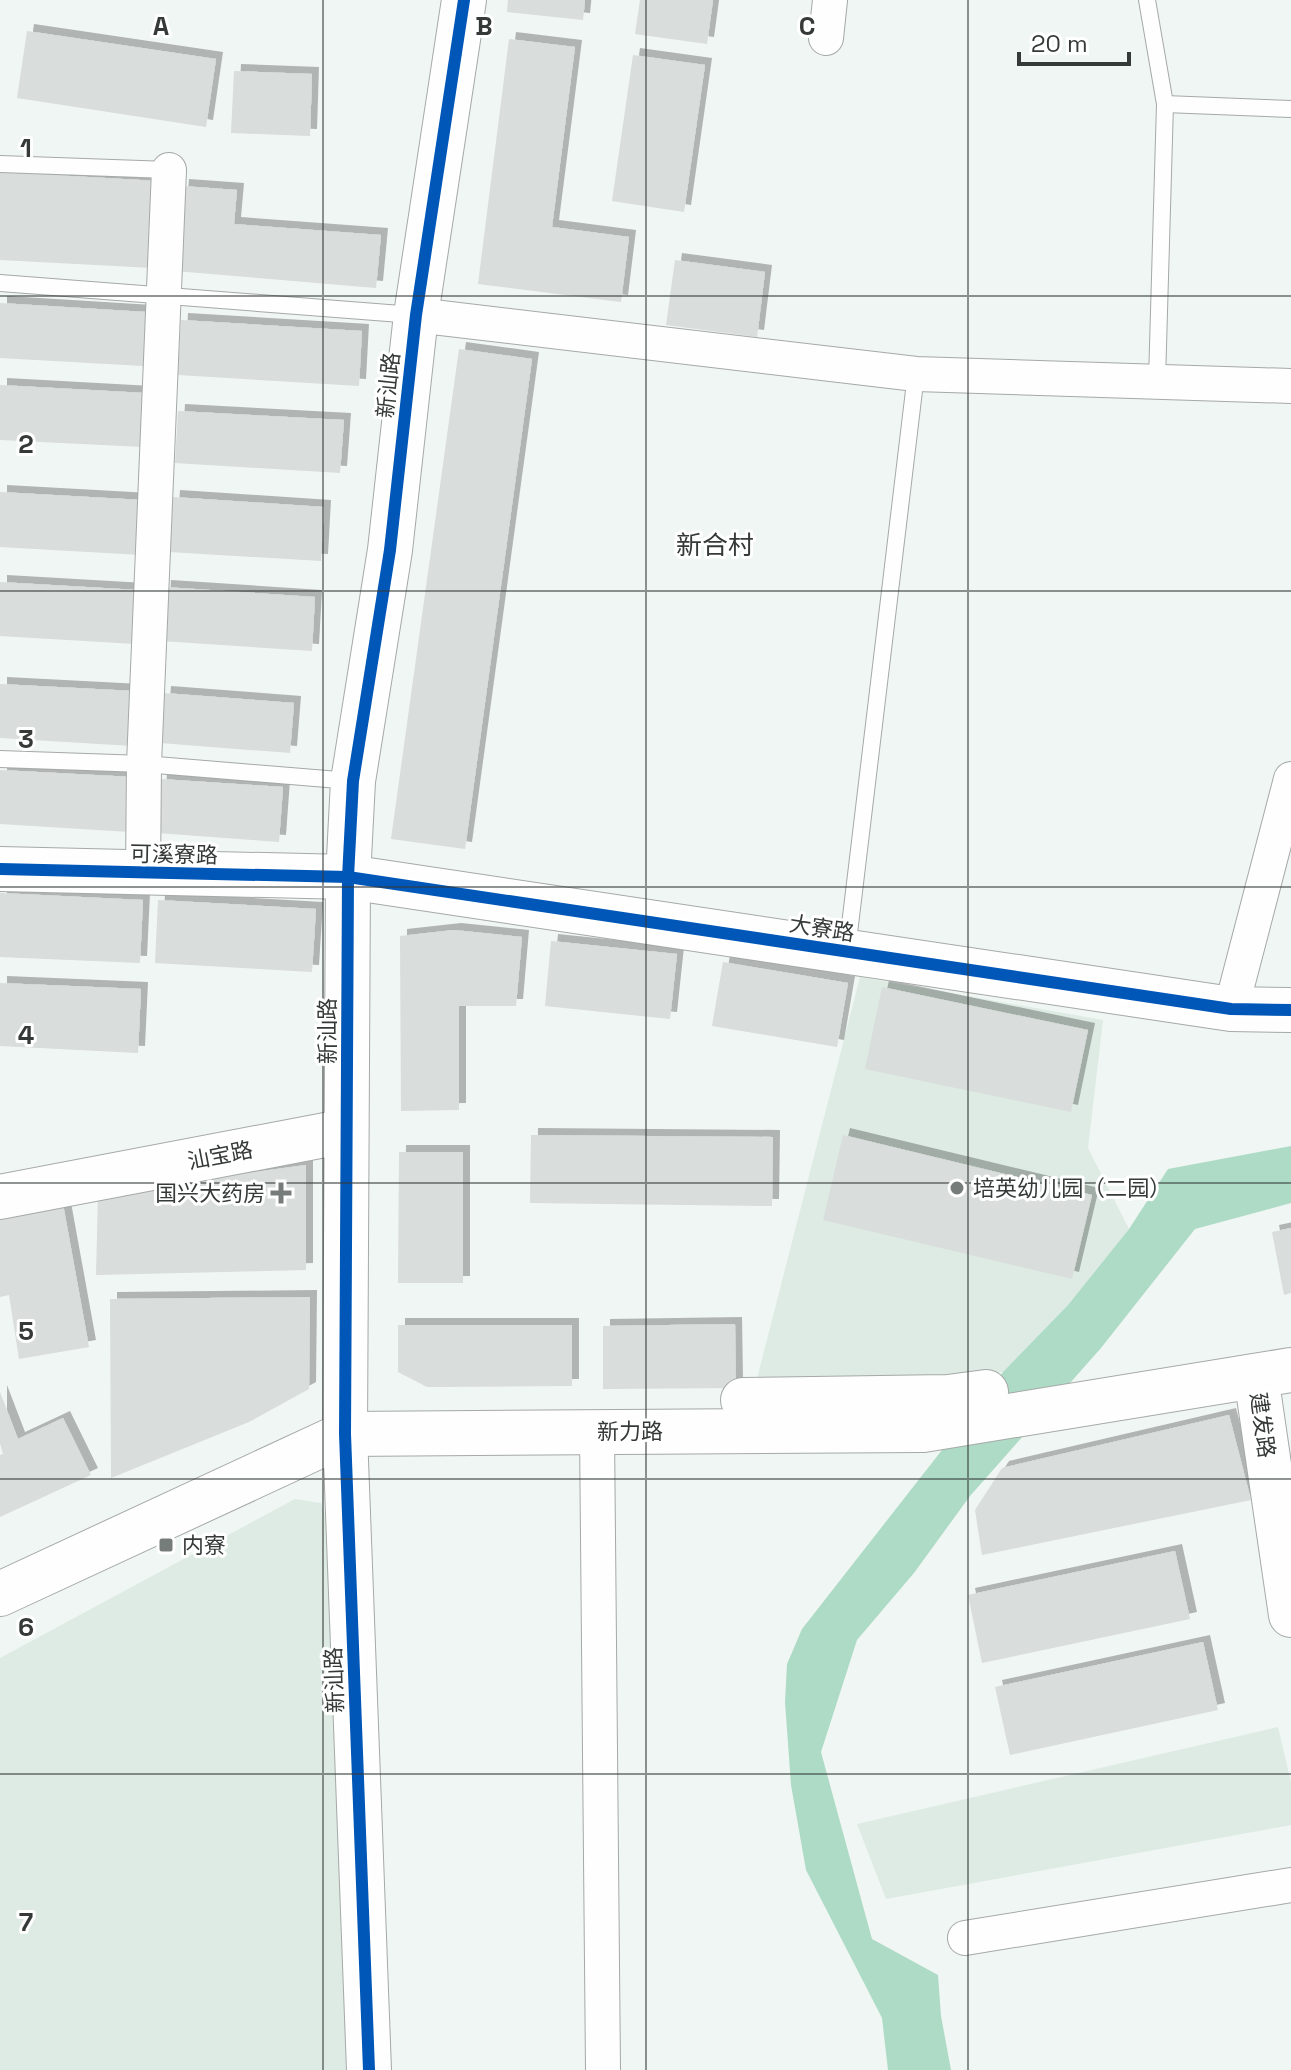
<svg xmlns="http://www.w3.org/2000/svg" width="1291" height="2070" viewBox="0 0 1291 2070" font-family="'Space Grotesk','Noto Sans SC',sans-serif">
	<defs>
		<filter id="shadow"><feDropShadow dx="7" dy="-7" stdDeviation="0" flood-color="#0004"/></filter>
	</defs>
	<rect width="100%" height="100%" fill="#f0f6f3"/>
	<g fill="#ddebe4">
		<path d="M860 977 1103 1020 1088 1148 1129 1229 1068 1305 1003 1372 752 1398Z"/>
		<path d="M295 1499 321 1503 335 1542 346 2070H0V1658Z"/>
		<path d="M1278 1727 1291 1782V1825L886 1899 857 1824Z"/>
	</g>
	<path fill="#aedbc6" d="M1291 1146V1203L1195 1229 1101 1348 970 1496 914 1573 857 1640 821 1752 872 1939 938 1975 941 2016 951 2070H888L882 2018 806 1870 791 1785 785 1702 787 1664 802 1629 1003 1372 1068 1305 1129 1229 1168 1169Z"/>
	<g fill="#d9dddb" filter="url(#shadow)">
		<path d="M508 0H585L583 20 507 12Z"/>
		<path d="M640 0H713L707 44 635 34Z"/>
		<path d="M27 31 216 59 206 127 17 98Z"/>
		<path d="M509 39 575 47 552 227 629 237 621 302 478 284Z"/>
		<path d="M633 55 705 65 684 212 612 201Z"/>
		<path d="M234 71 312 74 310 136 231 133Z"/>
		<path d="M0 172 158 181 153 268 0 260Z"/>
		<path d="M182 186 237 190 234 224 381 235 376 288 175 271Z"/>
		<path d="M675 260 765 272 757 337 666 325Z"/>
		<path d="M0 303 146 312 143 366 0 358Z"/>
		<path d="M181 320 362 331 359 386 178 375Z"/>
		<path d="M459 349 532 359 465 849 391 839Z"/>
		<path d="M0 385 145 393 143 447 0 440Z"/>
		<path d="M178 411 344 420 340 473 175 463Z"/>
		<path d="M0 492 143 500 141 555 0 547Z"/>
		<path d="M173 497 324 507 321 561 169 552Z"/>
		<path d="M0 582 138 590 135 644 0 636Z"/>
		<path d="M164 587 315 597 312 651 161 641Z"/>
		<path d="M0 684 134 691 132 746 0 738Z"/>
		<path d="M164 693 294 703 290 753 160 743Z"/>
		<path d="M0 770 133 777 130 832 0 824Z"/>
		<path d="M160 779 283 787 279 842 157 833Z"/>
		<path d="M0 893 143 900 140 963 0 957Z"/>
		<path d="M158 900 316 909 312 972 155 963Z"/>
		<path d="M454 930 522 937 516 1006H459V1110L401 1111 400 936Z"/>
		<path d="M551 941 677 954 670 1019 545 1006Z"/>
		<path d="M723 962 848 983 837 1047 712 1026Z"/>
		<path d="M0 983 141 989 138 1053 0 1046Z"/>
		<path d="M882 987 1088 1030 1071 1112 865 1069Z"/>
		<path d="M531 1135 773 1137 772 1206 530 1203Z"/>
		<path d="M843 1135 1092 1195 1072 1279 823 1220Z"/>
		<path d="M399 1152H463V1283H398Z"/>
		<path d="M306 1165V1270L96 1275 98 1194Z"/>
		<path d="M63 1204 89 1347 19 1359 9 1295 0 1297V1214Z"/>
		<path d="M1291 1228V1293L1284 1295 1272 1232Z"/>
		<path d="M310 1297 309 1389 249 1422 111 1478 110 1299Z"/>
		<path d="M735 1324 736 1388 603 1389V1326Z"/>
		<path d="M398 1325H572V1386L427 1387 398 1372Z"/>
		<path d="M0 1392 18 1439 63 1418 91 1475 0 1517V1455L3 1454 0 1443Z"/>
		<path d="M1229 1415 1251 1500 982 1555 975 1510 1002 1468Z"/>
		<path d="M1175 1551 1190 1619 982 1663 968 1595Z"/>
		<path d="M1203 1642 1218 1710 1010 1755 995 1687Z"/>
	</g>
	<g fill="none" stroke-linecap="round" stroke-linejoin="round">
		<g stroke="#a5a9a7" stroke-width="18">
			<g id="lane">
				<path d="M1147 0 1165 104 1157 381"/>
				<path d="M1165 104 1291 109"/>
				<path d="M0 164 169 170"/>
				<path d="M0 283 414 315"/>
				<path d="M0 759 144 764 351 781"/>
				<path d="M847 950 916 374"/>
			</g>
		</g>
		<g stroke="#a5a9a7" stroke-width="36">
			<g id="street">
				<path d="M826 38 830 0"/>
				<path d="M416 315 916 374 1291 386"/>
				<path d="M143 874 144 764 169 170"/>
				<path d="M1231 1009 1291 779"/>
				<path d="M597 1431 603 2070"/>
				<path d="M965 1938 1291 1885"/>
			</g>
		</g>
		<g stroke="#a5a9a7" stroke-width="46">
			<g id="secondary">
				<path d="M0 869 348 877 1231 1009 1291 1010"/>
				<path d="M0 1197 346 1131"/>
				<path d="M1256 1376 1291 1615"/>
				<path d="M743 1400 948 1397 986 1392"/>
				<path d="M0 1594 345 1434 923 1430 1291 1370"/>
				<path d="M369 2070 345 1434 348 877 353 781 390 550 416 315 464 0"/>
			</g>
		</g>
		<use href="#lane" stroke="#fdfefd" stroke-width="16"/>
		<use href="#street" stroke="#fdfefd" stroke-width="34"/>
		<use href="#secondary" stroke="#fdfefd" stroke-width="44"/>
		<g stroke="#fff" stroke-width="17">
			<g id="cycleway">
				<path d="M0 869 348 877 1231 1009 1291 1010"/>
				<path d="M369 2070 345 1434 348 877 353 781 390 550 416 315 464 0"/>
			</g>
		</g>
		<use href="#cycleway" stroke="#0057b8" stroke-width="12"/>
	</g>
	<path fill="none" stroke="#353a38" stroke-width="2" stroke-opacity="0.55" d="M323 0V2070M646 0V2070M968 0V2070M0 296H1291M0 591H1291M0 887H1291M0 1183H1291M0 1479H1291M0 1774H1291"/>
	<g fill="#767c79" stroke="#fff" stroke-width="3">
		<circle cx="957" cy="1188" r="8"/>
		<path d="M277 1181h8v8h8v8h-8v8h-8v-8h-8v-8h8z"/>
		<rect x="158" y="1537" width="16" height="16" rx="4"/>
	</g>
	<g text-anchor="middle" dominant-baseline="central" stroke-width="6" stroke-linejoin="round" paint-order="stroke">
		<g font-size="22" fill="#353a38" stroke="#fff">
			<text transform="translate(388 385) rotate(-84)">新汕路</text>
			<text transform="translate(174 854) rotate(1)">可溪寮路</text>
			<text transform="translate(822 928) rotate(9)">大寮路</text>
			<text transform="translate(327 1031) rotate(-90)">新汕路</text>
			<text transform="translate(220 1155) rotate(-11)">汕宝路</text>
			<text transform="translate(1263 1425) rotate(82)">建发路</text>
			<text x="630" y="1431">新力路</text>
			<text transform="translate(334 1680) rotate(-92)">新汕路</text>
		</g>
		<g font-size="22" fill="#353a38" stroke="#fff" text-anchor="start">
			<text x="973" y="1188">培英幼儿园（二园）</text>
			<text x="265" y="1193" text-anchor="end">国兴大药房</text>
			<text x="182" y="1545">内寮</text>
		</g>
		<g font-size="26" fill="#353a38" stroke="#fff">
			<text x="715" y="545">新合村</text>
		</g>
	</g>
	<g font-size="26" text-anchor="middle" font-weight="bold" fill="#353a38" stroke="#fff" stroke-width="6" stroke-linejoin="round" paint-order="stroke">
		<text x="161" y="35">A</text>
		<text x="484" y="35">B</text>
		<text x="807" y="35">C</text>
		<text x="26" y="157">1</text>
		<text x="26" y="453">2</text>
		<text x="26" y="748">3</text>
		<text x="26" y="1044">4</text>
		<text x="26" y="1340">5</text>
		<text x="26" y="1636">6</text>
		<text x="26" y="1931">7</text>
	</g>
	<path d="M1019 52v12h110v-12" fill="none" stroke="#353a38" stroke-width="4"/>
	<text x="1031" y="52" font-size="24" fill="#353a38" stroke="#ffffff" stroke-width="6" paint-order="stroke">20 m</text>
</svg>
